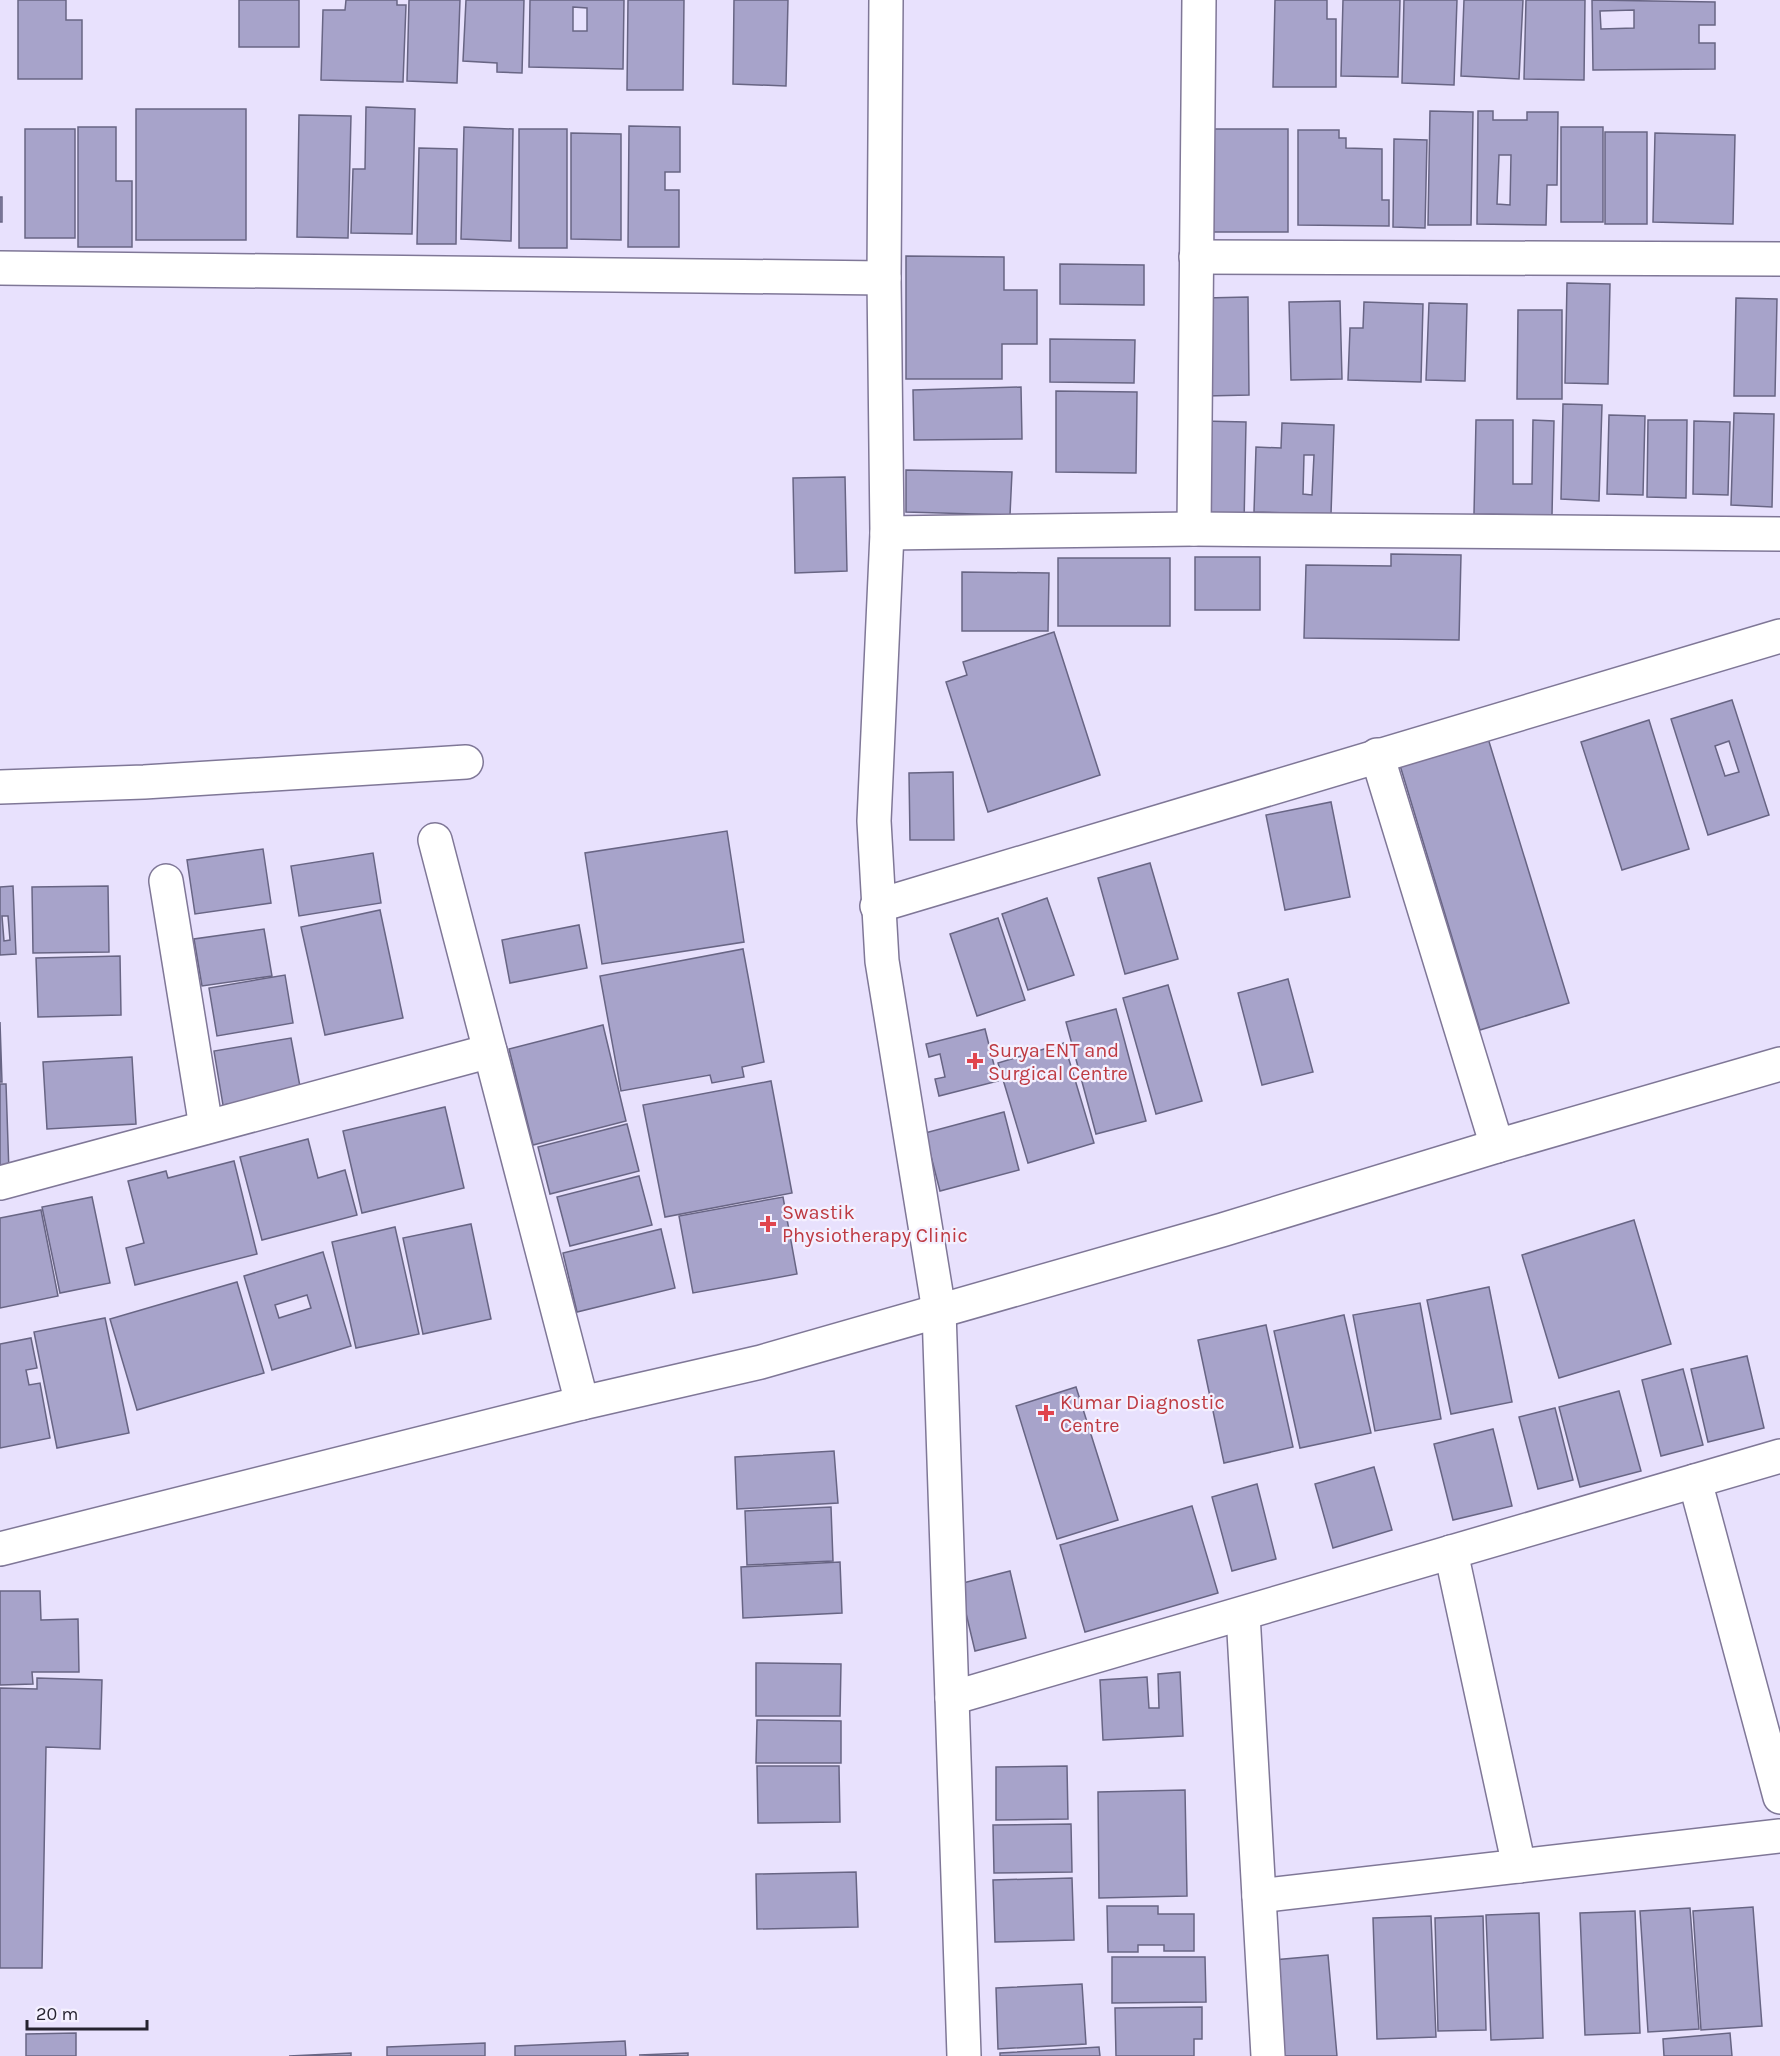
<svg xmlns="http://www.w3.org/2000/svg" width="1780" height="2056" viewBox="0 0 1780 2056" font-family="Karla,sans-serif">
	<rect width="100%" height="100%" fill="#e8e1fd"/>
	<g fill="#a7a3ca" stroke="#686584" stroke-width="1.5" fill-rule="evenodd">
		<path d="M18 0H66V20H82V79H18Z"/>
		<rect x="239" y="0" width="60" height="47"/>
		<path d="M346 0H397V5H406L403 82 321 80 323 10H345Z"/>
		<path d="M409 0H460L457 83 407 81Z"/>
		<path d="M466 0H524L522 73 497 72V63L463 61Z"/>
		<path d="M530 0H624L623 69 529 67ZM573 7 587 8V31H573Z"/>
		<path d="M628 0H684L683 90H627Z"/>
		<path d="M734 0H788L786 86 733 84Z"/>
		<path d="M1275 0H1327V19H1336V87H1273Z"/>
		<path d="M1343 0H1400L1398 77 1341 76Z"/>
		<path d="M1404 0H1457L1454 85 1402 83Z"/>
		<path d="M1464 0H1523L1519 79 1461 76Z"/>
		<path d="M1526 0H1585L1584 80 1524 79Z"/>
		<path d="M1592 0 1715 2V25H1699V43H1715V69L1593 70ZM1634 10V28L1601 29 1600 11Z"/>
		<path d="M366 107 415 109 412 234 351 233 353 169H365Z"/>
		<rect x="136" y="109" width="110" height="131"/>
		<path d="M1430 111 1473 112 1471 225H1428Z"/>
		<path d="M1478 111H1493V120H1527V112H1558L1557 185H1547L1546 225 1477 224ZM1499 155H1511L1510 205 1497 204Z"/>
		<path d="M299 115 351 116 348 238 297 237Z"/>
		<path d="M629 126 680 127V172H665V190H679V247H628Z"/>
		<path d="M78 127H116V181H132V247H78Z"/>
		<path d="M464 127 513 129 511 241 461 239Z"/>
		<rect x="1561" y="127" width="42" height="95"/>
		<rect x="25" y="129" width="50" height="109"/>
		<rect x="519" y="129" width="48" height="119"/>
		<rect x="1210" y="129" width="78" height="103"/>
		<path d="M1298 130H1339V138H1346V148L1382 149V200H1389V226L1298 225Z"/>
		<rect x="1605" y="132" width="42" height="92"/>
		<path d="M571 133 621 134V240L571 239Z"/>
		<path d="M1655 133 1735 135 1733 224 1653 222Z"/>
		<path d="M1394 139 1427 140 1425 228 1393 227Z"/>
		<path d="M419 148 457 149 456 244H417Z"/>
		<rect x="0" y="197" width="2" height="25"/>
		<path d="M906 256 1004 257V290H1037V344H1002V379H906Z"/>
		<path d="M1060 264 1144 265V305L1060 304Z"/>
		<path d="M1567 283 1610 284 1608 384 1565 383Z"/>
		<path d="M1248 297 1249 395 1206 396 1205 298Z"/>
		<path d="M1736 298 1777 299 1775 396H1734Z"/>
		<path d="M1340 301 1342 379 1291 380 1289 302Z"/>
		<path d="M1364 302 1423 304 1421 382 1348 380 1350 328H1363Z"/>
		<path d="M1429 303 1467 304 1465 381 1426 380Z"/>
		<path d="M1518 310H1562V399H1517Z"/>
		<path d="M1050 339 1135 340 1134 383 1050 382Z"/>
		<path d="M1021 387 1022 439 914 440 913 390Z"/>
		<path d="M1056 391 1137 392 1136 473 1056 472Z"/>
		<path d="M1563 404 1602 405 1599 501 1561 499Z"/>
		<path d="M1734 413 1774 414 1772 507 1731 505Z"/>
		<path d="M1609 415 1645 416 1643 495 1607 494Z"/>
		<path d="M1476 420H1513V484H1532L1533 420 1554 421 1552 515 1474 514Z"/>
		<path d="M1648 420H1687L1686 498 1647 497Z"/>
		<path d="M1202 421 1246 422 1244 525 1200 524Z"/>
		<path d="M1694 421 1730 422 1728 495 1693 494Z"/>
		<path d="M1282 423 1334 425 1331 514 1254 512 1256 447 1281 448ZM1304 455H1314L1312 495 1303 494Z"/>
		<path d="M906 470 1012 472 1010 515 906 512Z"/>
		<path d="M845 477 847 571 795 573 793 478Z"/>
		<path d="M1391 554 1461 555 1459 640 1304 638 1306 565 1391 566Z"/>
		<rect x="1195" y="557" width="65" height="53"/>
		<rect x="1058" y="558" width="112" height="68"/>
		<path d="M962 572 1049 573 1048 631H962Z"/>
		<path d="M1054 632 1100 775 988 812 946 682 967 675 963 662Z"/>
		<path d="M1732 700 1769 815 1708 835 1671 719ZM1729 741 1739 772 1725 776 1715 746Z"/>
		<path d="M1649 720 1689 849 1622 870 1581 742Z"/>
		<path d="M1487 735 1569 1003 1480 1030 1399 762Z"/>
		<path d="M953 772 954 840H910L909 773Z"/>
		<path d="M1331 802 1350 897 1285 910 1266 815Z"/>
		<path d="M727 831 744 942 602 964 585 853Z"/>
		<path d="M263 849 271 903 195 914 187 860Z"/>
		<path d="M373 853 381 903 299 916 291 866Z"/>
		<path d="M1150 863 1178 959 1125 974 1098 878Z"/>
		<path d="M13 886 16 954 0 955V887ZM2 916H8L10 940 4 941Z"/>
		<path d="M108 886 109 952 33 953 32 887Z"/>
		<path d="M1047 898 1074 975 1028 990 1002 914Z"/>
		<path d="M380 910 403 1018 325 1035 301 927Z"/>
		<path d="M998 918 1025 1000 977 1016 950 934Z"/>
		<path d="M579 925 587 968 510 983 502 940Z"/>
		<path d="M264 929 272 976 202 986 194 939Z"/>
		<path d="M743 949 764 1062 742 1067 744 1077 712 1083 710 1075 621 1091 600 976Z"/>
		<path d="M120 956 121 1015 38 1017 36 958Z"/>
		<path d="M285 975 293 1023 217 1036 209 988Z"/>
		<path d="M1288 979 1313 1072 1262 1085 1238 993Z"/>
		<path d="M1168 985 1202 1101 1156 1114 1123 998Z"/>
		<path d="M1116 1009 1146 1121 1096 1134 1066 1022Z"/>
		<path d="M0 1022 2 1082H0Z"/>
		<path d="M603 1025 626 1121 533 1145 509 1049Z"/>
		<path d="M985 1029 998 1081 939 1096 935 1079 945 1077 940 1054 929 1057 926 1044Z"/>
		<path d="M291 1038 301 1092 223 1105 214 1051Z"/>
		<path d="M1064 1043 1094 1143 1028 1163 998 1063Z"/>
		<path d="M132 1057 136 1124 47 1129 43 1062Z"/>
		<path d="M771 1081 792 1193 665 1217 643 1105Z"/>
		<path d="M0 1084H6L9 1173H0Z"/>
		<path d="M445 1107 464 1188 362 1213 343 1131Z"/>
		<path d="M1004 1112 1019 1170 940 1191 925 1133Z"/>
		<path d="M627 1124 639 1171 550 1194 538 1147Z"/>
		<path d="M308 1139 318 1178 345 1170 357 1215 262 1240 240 1157Z"/>
		<path d="M234 1161 257 1254 135 1285 126 1248 144 1243 128 1181 166 1171 168 1178Z"/>
		<path d="M639 1176 652 1225 570 1246 557 1197Z"/>
		<path d="M92 1197 110 1283 60 1293 42 1207Z"/>
		<path d="M783 1197 797 1274 693 1293 679 1216Z"/>
		<path d="M41 1210 58 1296 0 1308V1218Z"/>
		<path d="M1634 1220 1671 1344 1559 1378 1522 1255Z"/>
		<path d="M471 1224 491 1319 423 1334 403 1238Z"/>
		<path d="M395 1227 419 1334 356 1348 332 1242Z"/>
		<path d="M661 1229 675 1288 577 1312 563 1253Z"/>
		<path d="M323 1252 351 1346 272 1370 244 1276ZM307 1295 311 1308 279 1318 275 1305Z"/>
		<path d="M237 1282 264 1373 137 1410 110 1319Z"/>
		<path d="M1489 1287 1512 1402 1451 1414 1427 1300Z"/>
		<path d="M1420 1303 1441 1419 1375 1431 1353 1315Z"/>
		<path d="M1344 1315 1371 1433 1300 1448 1274 1331Z"/>
		<path d="M105 1318 129 1433 57 1448 34 1332Z"/>
		<path d="M1266 1325 1293 1447 1224 1463 1198 1340Z"/>
		<path d="M31 1338 37 1368 26 1370 29 1385 40 1383 50 1438 0 1448V1344Z"/>
		<path d="M1747 1356 1764 1428 1708 1442 1691 1369Z"/>
		<path d="M1683 1369 1703 1445 1661 1456 1642 1380Z"/>
		<path d="M1076 1387 1118 1520 1057 1539 1016 1406Z"/>
		<path d="M1619 1391 1641 1471 1580 1487 1559 1407Z"/>
		<path d="M1555 1408 1573 1480 1538 1489 1519 1417Z"/>
		<path d="M1493 1429 1512 1506 1453 1520 1434 1444Z"/>
		<path d="M834 1451 838 1503 737 1509 735 1457Z"/>
		<path d="M1374 1467 1392 1530 1333 1548 1315 1484Z"/>
		<path d="M1257 1484 1276 1559 1232 1571 1212 1497Z"/>
		<path d="M1192 1506 1218 1593 1085 1632 1060 1545Z"/>
		<path d="M831 1507 833 1561 747 1565 745 1511Z"/>
		<path d="M840 1562 842 1613 743 1618 741 1567Z"/>
		<path d="M1010 1571 1026 1638 975 1651 959 1584Z"/>
		<path d="M0 1591H40L41 1620 78 1619 79 1672H32L33 1684 0 1685Z"/>
		<path d="M756 1663 841 1664 840 1716H756Z"/>
		<path d="M1180 1672 1183 1736 1103 1740 1100 1680 1147 1677 1149 1708H1159L1158 1674Z"/>
		<path d="M37 1678 102 1680 100 1749 46 1747 42 1968H0V1688L37 1689Z"/>
		<path d="M757 1720 841 1721V1763H756Z"/>
		<path d="M757 1766H839L840 1822 758 1823Z"/>
		<path d="M1067 1766 1068 1819 996 1820V1767Z"/>
		<path d="M1185 1790 1187 1896 1099 1898 1098 1792Z"/>
		<path d="M1071 1824 1072 1872 994 1873 993 1825Z"/>
		<path d="M856 1872 858 1927 757 1929 756 1874Z"/>
		<path d="M1072 1878 1074 1940 995 1942 993 1880Z"/>
		<path d="M1107 1906H1158V1914H1194V1951H1164V1945H1138V1952H1108Z"/>
		<path d="M1753 1907 1762 2026 1701 2030 1693 1911Z"/>
		<path d="M1690 1908 1699 2029 1648 2032 1640 1911Z"/>
		<path d="M1635 1911 1640 2033 1585 2035 1580 1913Z"/>
		<path d="M1539 1913 1543 2038 1491 2040 1486 1915Z"/>
		<path d="M1431 1916 1436 2037 1377 2039 1373 1918Z"/>
		<path d="M1483 1916 1486 2030 1438 2031 1435 1918Z"/>
		<path d="M1328 1955 1337 2056H1281L1273 1960Z"/>
		<path d="M1112 1957H1205L1206 2002 1112 2003Z"/>
		<path d="M1082 1984 1086 2044 998 2049 996 1988Z"/>
		<path d="M1202 2007V2039H1194V2056H1116L1115 2008Z"/>
		<path d="M76 2033V2056H26V2034Z"/>
		<path d="M1730 2033 1732 2056H1664L1663 2039Z"/>
		<path d="M625 2041 626 2056H515V2046Z"/>
		<path d="M485 2043V2056H387V2047Z"/>
		<path d="M1099 2047 1100 2056H1000V2053Z"/>
		<path d="M351 2053V2056H289Z"/>
		<path d="M688 2053V2056L639 2055Z"/>
	</g>
	<g fill="none" stroke-linecap="round" stroke-linejoin="round">
		<g stroke="#7f7797" stroke-width="36">
			<g id="minor">
				<path d="M886 0 884 278 887 533 874 821 882 961 939 1311 964 2056"/>
				<path d="M1196 257 1780 259"/>
				<path d="M0 268 884 278"/>
				<path d="M1194 529 1199 0"/>
				<path d="M887 533 1194 529 1780 534"/>
				<path d="M1377 755 1497 1146"/>
				<path d="M0 787 144 782 466 762"/>
				<path d="M435 840 582 1403"/>
				<path d="M166 881 206 1127"/>
				<path d="M877 906 1780 636"/>
				<path d="M0 1183 490 1051"/>
				<path d="M1695 1481 1780 1797"/>
				<path d="M0 1549 582 1403 761 1362 1222 1230 1497 1146 1780 1064"/>
				<path d="M1451 1552 1519 1866"/>
				<path d="M1243 1614 1268 2056"/>
				<path d="M952 1698 1780 1456"/>
				<path d="M1259 1896 1780 1836"/>
			</g>
		</g>
		<use href="#minor" stroke="#fff" stroke-width="33"/>
	</g>
	<g fill="#e0444e" stroke="#f4f0ff" stroke-width="2">
		<path d="M972 1052h6v6h6v6h-6v6h-6v-6h-6v-6h6z"/>
		<path d="M765 1215h6v6h6v6h-6v6h-6v-6h-6v-6h6z"/>
		<path d="M1043 1404h6v6h6v6h-6v6h-6v-6h-6v-6h6z"/>
	</g>
	<g text-anchor="middle" dominant-baseline="central" stroke-width="4.5" stroke-linejoin="round" paint-order="stroke">
		<g font-size="20" fill="#be3a42" stroke="#f4f0ff" text-anchor="start">
			<text x="988" y="1050">Surya ENT and<tspan x="988" dy="23">Surgical Centre</tspan></text>
			<text x="782" y="1212">Swastik<tspan x="782" dy="23">Physiotherapy Clinic</tspan></text>
			<text x="1060" y="1402">Kumar Diagnostic<tspan x="1060" dy="23">Centre</tspan></text>
		</g>
	</g>
	<path d="M27 2020v9h120v-9" fill="none" stroke="#25222f" stroke-width="3"/>
	<text x="36" y="2020" font-size="18" fill="#25222f" stroke="#f4f0ff" stroke-width="4.5" paint-order="stroke">20 m</text>
</svg>
